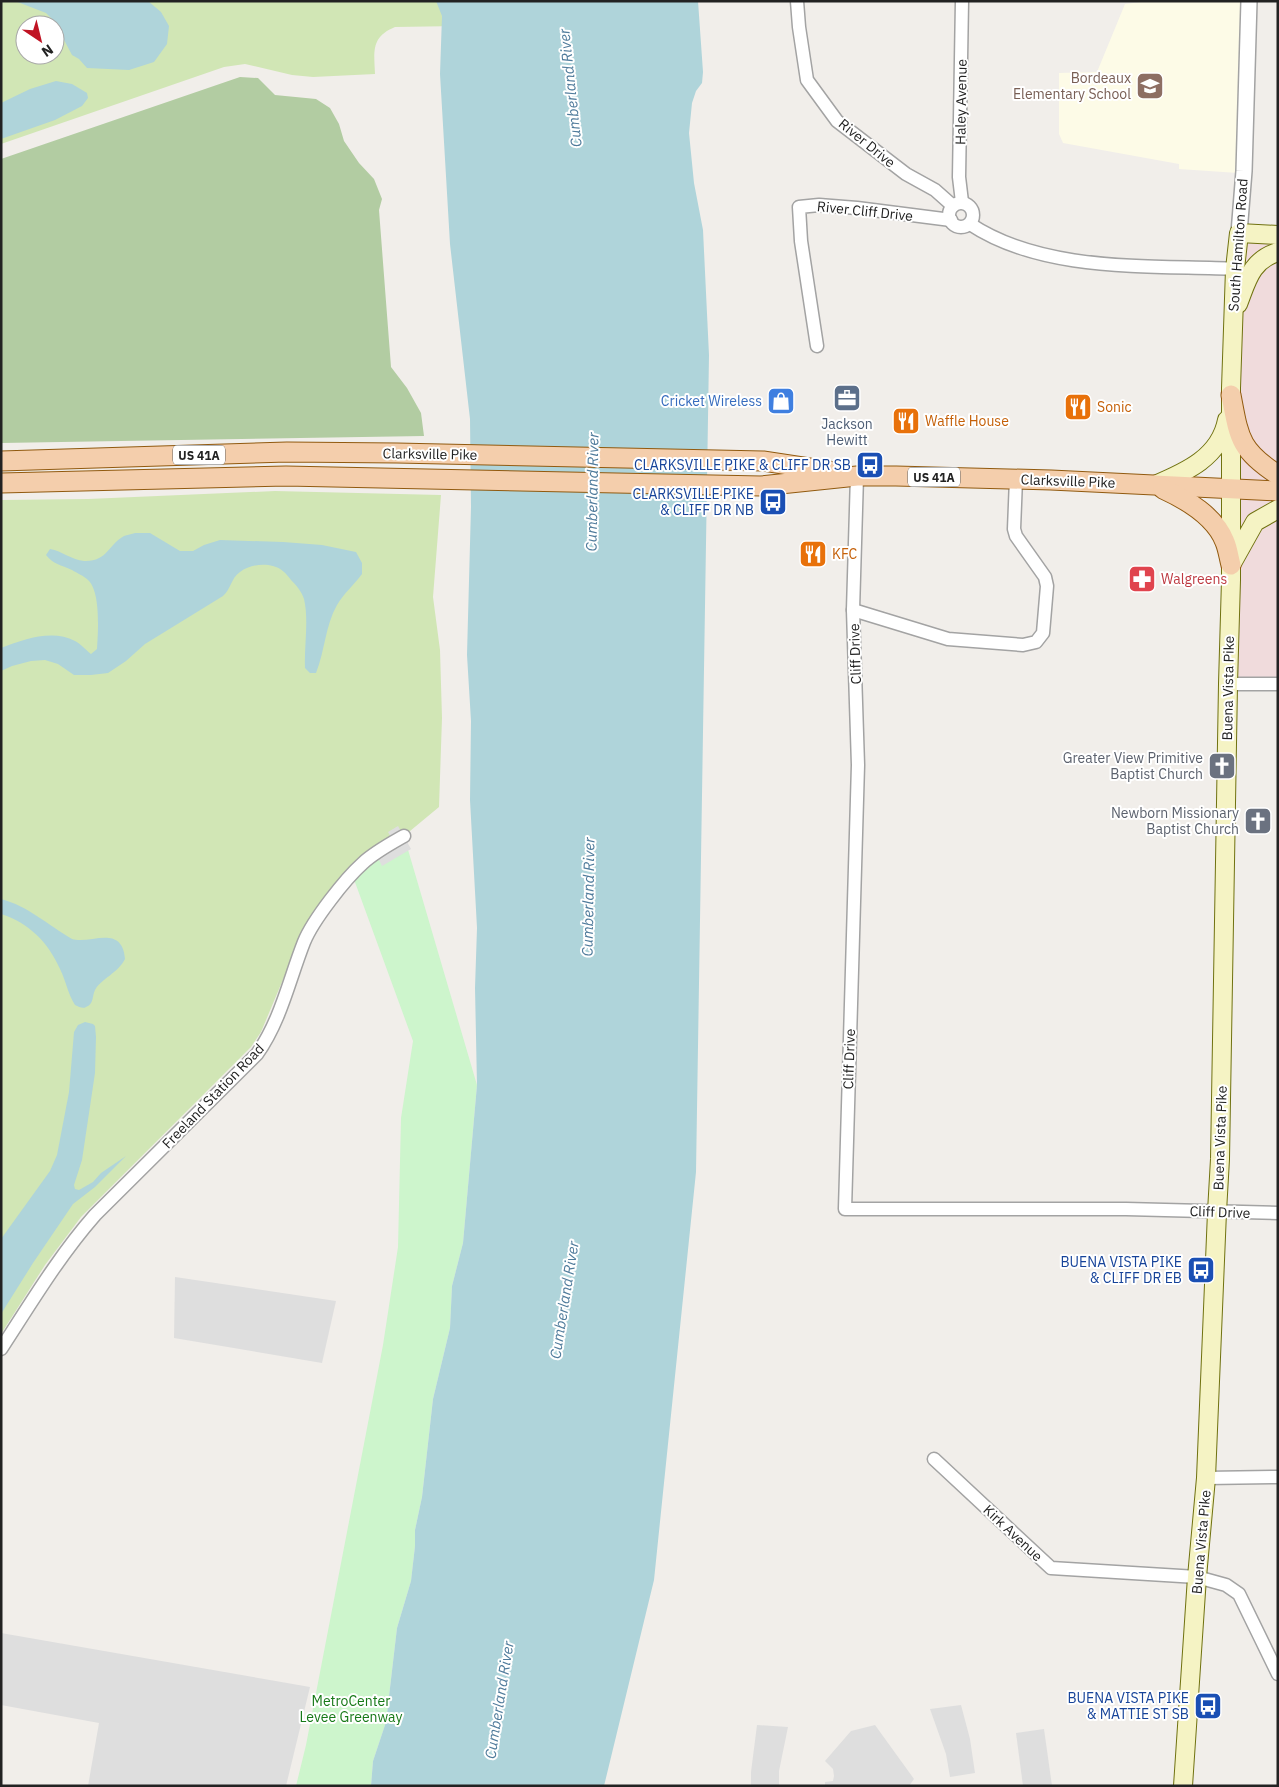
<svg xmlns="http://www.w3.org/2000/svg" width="1279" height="1787" viewBox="0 0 1279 1787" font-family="'IBM Plex Sans',sans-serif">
	<rect width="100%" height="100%" fill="#f1eeea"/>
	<path fill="#f0dbdc" d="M1239 233 1278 235V684H1228Z"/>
	<path fill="#fdfbe7" d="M1150 1H1243L1238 173 1179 169V164L1063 143 1059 134V73L1097 72 1125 4Z"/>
	<g fill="#d1e6b5" fill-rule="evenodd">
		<path d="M1 1H455L459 26 395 27C371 37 374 51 375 74L313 77 292 75 245 64 224 67 1 144ZM25 25H55V55H25Z"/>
		<path d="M275 491 441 495 433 597 440 650 442 718 439 807 404 836 352 874 305 927 261 1032 251 1047 81 1217 45 1265 1 1334V500L88 499Z"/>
	</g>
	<path fill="#b2cca2" d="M240 77 258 78 275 95 316 99 330 108 339 124 344 141 359 163 374 179 382 199 379 210 391 367 407 388 421 413 424 436 1 443V159Z"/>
	<path fill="#cdf5cc" d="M404 836 477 1085 463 1243 452 1286 450 1328 433 1399 422 1497 415 1530V1546L411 1581 397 1628 386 1722 373 1761 371 1786H296L306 1745 383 1345 398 1247 401 1118 413 1041 352 874Z"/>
	<g fill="#dedede">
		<path d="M398 826 411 849 382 866 378 858 396 847 388 832Z"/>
		<path d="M175 1277 336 1301 322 1363 174 1338Z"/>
		<path d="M1 1633 310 1687 286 1786H88L99 1723 1 1705Z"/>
		<path d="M961 1705 970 1739 975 1773 950 1777 946 1754 930 1709Z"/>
		<path d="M757 1725 788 1727 779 1771V1786H751V1772Z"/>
		<path d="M875 1725 914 1779 909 1786H825V1782L833 1781 834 1776 833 1769 825 1761 851 1731Z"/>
		<path d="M1044 1729 1052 1786H1023L1016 1733Z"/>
	</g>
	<g fill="#afd4da">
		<path d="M15 1H148L161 12 169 26 167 44 154 62 129 70 87 68 79 59 72 55 54 21 46 13Z"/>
		<path d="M436 1H698L703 72 702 83 696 91 692 103 689 133 694 183 703 230 709 355 696 1172 654 1580 604 1786H371L373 1761 386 1722 397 1628 411 1581 415 1546V1530L422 1497 433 1399 450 1328 452 1286 463 1243 477 1085 475 988 477 928 470 800 471 721 467 655 471 507 470 419 450 244 440 74 442 16Z"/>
		<path d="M56 81 72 84 87 93 88 98 82 106 55 120 1 139V103L30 89Z"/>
		<path d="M135 533H150L180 551H193L204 545 220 540 283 542 322 545 356 552 362 563V574C354 585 344 593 337 605 325 626 325 651 316 673H310L305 668C304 646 309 620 304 599 302 592 296 585 291 580 286 573 281 568 273 566 263 563 249 565 240 572 231 578 231 589 223 596L145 644 126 661 108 673 91 675H74L58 664 45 660 31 661 12 666 1 671V648C24 639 53 629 75 641 81 644 86 650 91 654L97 649C98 632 101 592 88 580 84 576 77 573 72 570 61 565 53 564 46 555L50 549C62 551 72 560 84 561 107 562 108 545 124 536 127 535 132 534 135 533Z"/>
		<path d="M1 899C28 906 48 925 72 939 90 945 122 923 125 959 118 973 101 979 95 990 92 996 94 1004 86 1007 83 1009 79 1007 75 1005 68 994 66 981 60 969 48 942 29 923 1 914Z"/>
		<path d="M85 1022 93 1024 95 1026 96 1037 95 1073 82 1160 74 1185 75 1189 79 1190 93 1182 101 1173 126 1156 95 1187 73 1204 33 1263 1 1314V1239L50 1171 57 1155 69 1092 74 1032 78 1025Z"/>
	</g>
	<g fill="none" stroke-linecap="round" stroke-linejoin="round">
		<g stroke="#a3a3a3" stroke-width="15">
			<g id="minor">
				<path d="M797 1 799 27 807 80 837 121 906 174 935 190 953 206"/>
				<path d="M962 1 959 177 962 202"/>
				<circle cx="961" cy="215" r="12"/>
				<path d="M970 224C1044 273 1149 265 1235 269"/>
				<path d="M817 346 801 241 799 207 819 205 857 208 951 220"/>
				<path d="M857 476 853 610 858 765 845 1209H1126L1278 1213"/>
				<path d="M853 610 948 639 1023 645 1036 642 1043 633 1047 586 1045 577 1016 536 1014 529 1016 479"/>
				<path d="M1228 684H1278"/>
				<path d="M1 1349C31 1303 59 1256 95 1215L257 1054C281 1020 289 980 304 942 313 920 345 879 363 863 375 852 390 844 404 836"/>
				<path d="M934 1459 1051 1568 1197 1577 1226 1585 1239 1594 1278 1674"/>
				<path d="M1206 1478 1278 1477"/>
			</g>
		</g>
		<g stroke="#a3a3a3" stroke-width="18">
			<path id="tertiary" d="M1239 233 1244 171 1249 1"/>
		</g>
		<g stroke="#707210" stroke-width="20">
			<g id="secondary">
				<path d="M1238 304C1247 281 1251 260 1278 252"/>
				<path d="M1155 485C1186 472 1220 457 1227 420"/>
				<path d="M1231 565 1255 522 1278 509"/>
				<path d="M1183 1786 1197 1577 1206 1478 1217 1212 1220 1159 1228 684 1231 580V388L1235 269 1239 233 1278 235"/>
			</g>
		</g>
		<g stroke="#915a0f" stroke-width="21">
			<g id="primary">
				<path d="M1231 395C1239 437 1239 450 1278 475"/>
				<path d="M1 461 287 452 397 453 763 461 829 471"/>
				<path d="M1 483 286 476 761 486 857 476H896L1051 480 1278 491"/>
				<path d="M1163 489C1187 500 1215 516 1225 542 1228 549 1229 558 1231 565"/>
			</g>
		</g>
		<use href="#minor" stroke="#fff" stroke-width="12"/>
		<use href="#tertiary" stroke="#fff" stroke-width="15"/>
		<use href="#secondary" stroke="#f5f3c4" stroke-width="18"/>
		<use href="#primary" stroke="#f4ceac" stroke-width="19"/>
	</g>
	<defs>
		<g id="school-square" transform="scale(1.4375)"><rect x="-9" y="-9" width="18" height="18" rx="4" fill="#8d6e63" stroke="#fff"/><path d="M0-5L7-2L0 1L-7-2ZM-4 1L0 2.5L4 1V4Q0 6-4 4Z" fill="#fff"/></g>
		<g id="office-square" transform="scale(1.4375)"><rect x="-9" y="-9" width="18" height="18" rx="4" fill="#5c6f8a" stroke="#fff"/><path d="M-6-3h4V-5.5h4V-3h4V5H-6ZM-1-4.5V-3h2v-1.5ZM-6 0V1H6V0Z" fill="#fff"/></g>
		<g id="shop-square" transform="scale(1.4375)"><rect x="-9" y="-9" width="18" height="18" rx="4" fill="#3f7fe0" stroke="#fff"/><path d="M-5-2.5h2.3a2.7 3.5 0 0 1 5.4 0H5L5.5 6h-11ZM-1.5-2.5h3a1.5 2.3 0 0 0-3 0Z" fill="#fff"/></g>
		<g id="restaurant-square" transform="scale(1.4375)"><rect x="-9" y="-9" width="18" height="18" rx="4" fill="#e8710a" stroke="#fff"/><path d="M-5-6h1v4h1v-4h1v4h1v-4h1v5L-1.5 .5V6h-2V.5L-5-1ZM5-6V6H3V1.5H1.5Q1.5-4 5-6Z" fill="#fff"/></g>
		<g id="bus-square" transform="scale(1.4375)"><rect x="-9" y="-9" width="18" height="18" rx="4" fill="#1a4fb4" stroke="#fff"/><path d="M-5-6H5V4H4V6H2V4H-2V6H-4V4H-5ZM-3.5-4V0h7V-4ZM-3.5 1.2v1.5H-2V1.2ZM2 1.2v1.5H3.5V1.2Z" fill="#fff"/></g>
		<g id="pharmacy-square" transform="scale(1.4375)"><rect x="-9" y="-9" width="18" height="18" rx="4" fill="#e0444e" stroke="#fff"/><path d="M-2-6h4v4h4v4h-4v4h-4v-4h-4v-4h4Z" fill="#fff"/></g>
		<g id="church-square" transform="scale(1.4375)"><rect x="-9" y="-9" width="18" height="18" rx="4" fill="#6b7280" stroke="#fff"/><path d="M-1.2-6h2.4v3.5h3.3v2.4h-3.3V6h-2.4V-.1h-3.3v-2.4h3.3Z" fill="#fff"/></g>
	</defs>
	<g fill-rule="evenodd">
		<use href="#school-square" x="1150" y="86"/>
		<use href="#office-square" x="847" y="398"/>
		<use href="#shop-square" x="781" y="401"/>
		<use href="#restaurant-square" x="1078" y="407"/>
		<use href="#restaurant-square" x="906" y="421"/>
		<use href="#bus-square" x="870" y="465"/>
		<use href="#bus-square" x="773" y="502"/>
		<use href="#restaurant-square" x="813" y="554"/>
		<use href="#pharmacy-square" x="1142" y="579"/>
		<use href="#church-square" x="1222" y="766"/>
		<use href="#church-square" x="1258" y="821"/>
		<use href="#bus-square" x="1201" y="1270"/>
		<use href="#bus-square" x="1208" y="1706"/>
	</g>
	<g text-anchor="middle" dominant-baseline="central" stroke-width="4" stroke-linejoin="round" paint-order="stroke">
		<g fill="#fff" stroke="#646464" stroke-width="1">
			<rect x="173" y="445.5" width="52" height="19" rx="4"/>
			<rect x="908" y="467.5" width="52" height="19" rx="4"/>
		</g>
		<g font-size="12" font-weight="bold" fill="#222">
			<text x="199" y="455">US 41A</text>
			<text x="934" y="477">US 41A</text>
		</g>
		<g font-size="14" fill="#785e54" stroke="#fff" text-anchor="end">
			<text x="1131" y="78">Bordeaux<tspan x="1131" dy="16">Elementary School</tspan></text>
		</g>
		<g font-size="14" fill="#222" stroke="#fff">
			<text transform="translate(961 102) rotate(-89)">Haley Avenue</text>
			<text transform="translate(867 143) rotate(39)">River Drive</text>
			<text transform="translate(865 211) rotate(6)">River Cliff Drive</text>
			<text transform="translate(1238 245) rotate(-86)">South Hamilton Road</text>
			<text transform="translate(430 454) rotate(1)">Clarksville Pike</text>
			<text transform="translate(1068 481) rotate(2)">Clarksville Pike</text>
			<text transform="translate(855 654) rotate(-92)">Cliff Drive</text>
			<text transform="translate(1228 688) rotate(-89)">Buena Vista Pike</text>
			<text transform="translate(849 1059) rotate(-88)">Cliff Drive</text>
			<text transform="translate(213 1096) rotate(-46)">Freeland Station Road</text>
			<text transform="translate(1220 1138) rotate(-88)">Buena Vista Pike</text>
			<text transform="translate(1220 1212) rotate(2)">Cliff Drive</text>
			<text transform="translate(1013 1533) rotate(43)">Kirk Avenue</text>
			<text transform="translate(1201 1542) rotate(-85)">Buena Vista Pike</text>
		</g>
		<g font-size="14" fill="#366cbe" stroke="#fff" text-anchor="end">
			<text x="762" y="401">Cricket Wireless</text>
		</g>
		<g font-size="14" fill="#c56008" stroke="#fff" text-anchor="start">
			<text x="1097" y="407">Sonic</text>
			<text x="925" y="421">Waffle House</text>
			<text x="832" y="554">KFC</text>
		</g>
		<g font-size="14" fill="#4e5e75" stroke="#fff">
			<text x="847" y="424">Jackson<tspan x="847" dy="16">Hewitt</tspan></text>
		</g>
		<g font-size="14" fill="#164399" stroke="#fff" text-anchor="end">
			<text x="851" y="465">CLARKSVILLE PIKE &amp; CLIFF DR SB</text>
			<text x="754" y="494">CLARKSVILLE PIKE<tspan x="754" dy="16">&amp; CLIFF DR NB</tspan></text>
			<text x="1182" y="1262">BUENA VISTA PIKE<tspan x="1182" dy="16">&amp; CLIFF DR EB</tspan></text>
			<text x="1189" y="1698">BUENA VISTA PIKE<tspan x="1189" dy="16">&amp; MATTIE ST SB</tspan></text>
		</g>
		<g font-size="14" fill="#be3a42" stroke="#fff" text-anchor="start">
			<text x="1161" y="579">Walgreens</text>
		</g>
		<g font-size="14" fill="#5b616d" stroke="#fff" text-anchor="end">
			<text x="1203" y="758">Greater View Primitive<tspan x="1203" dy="16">Baptist Church</tspan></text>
			<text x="1239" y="813">Newborn Missionary<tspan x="1239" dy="16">Baptist Church</tspan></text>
		</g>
		<g font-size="14" fill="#177917" stroke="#fff">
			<text x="351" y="1701">MetroCenter<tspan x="351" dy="16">Levee Greenway</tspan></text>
		</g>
		<g font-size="15" font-style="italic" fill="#4f7b9b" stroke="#fff">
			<text transform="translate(570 88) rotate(-96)">Cumberland River</text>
			<text transform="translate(592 492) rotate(-89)">Cumberland River</text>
			<text transform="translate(588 897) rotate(-89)">Cumberland River</text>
			<text transform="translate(564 1300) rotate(-81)">Cumberland River</text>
			<text transform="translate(499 1700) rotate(-81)">Cumberland River</text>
		</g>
	</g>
	<rect width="1279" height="1787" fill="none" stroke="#222222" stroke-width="5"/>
	<g transform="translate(40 40) rotate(145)"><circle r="24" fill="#ffffff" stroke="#a7a7a7"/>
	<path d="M0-4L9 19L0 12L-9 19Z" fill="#c01323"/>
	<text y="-8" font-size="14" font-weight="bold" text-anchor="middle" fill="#222222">N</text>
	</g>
</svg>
